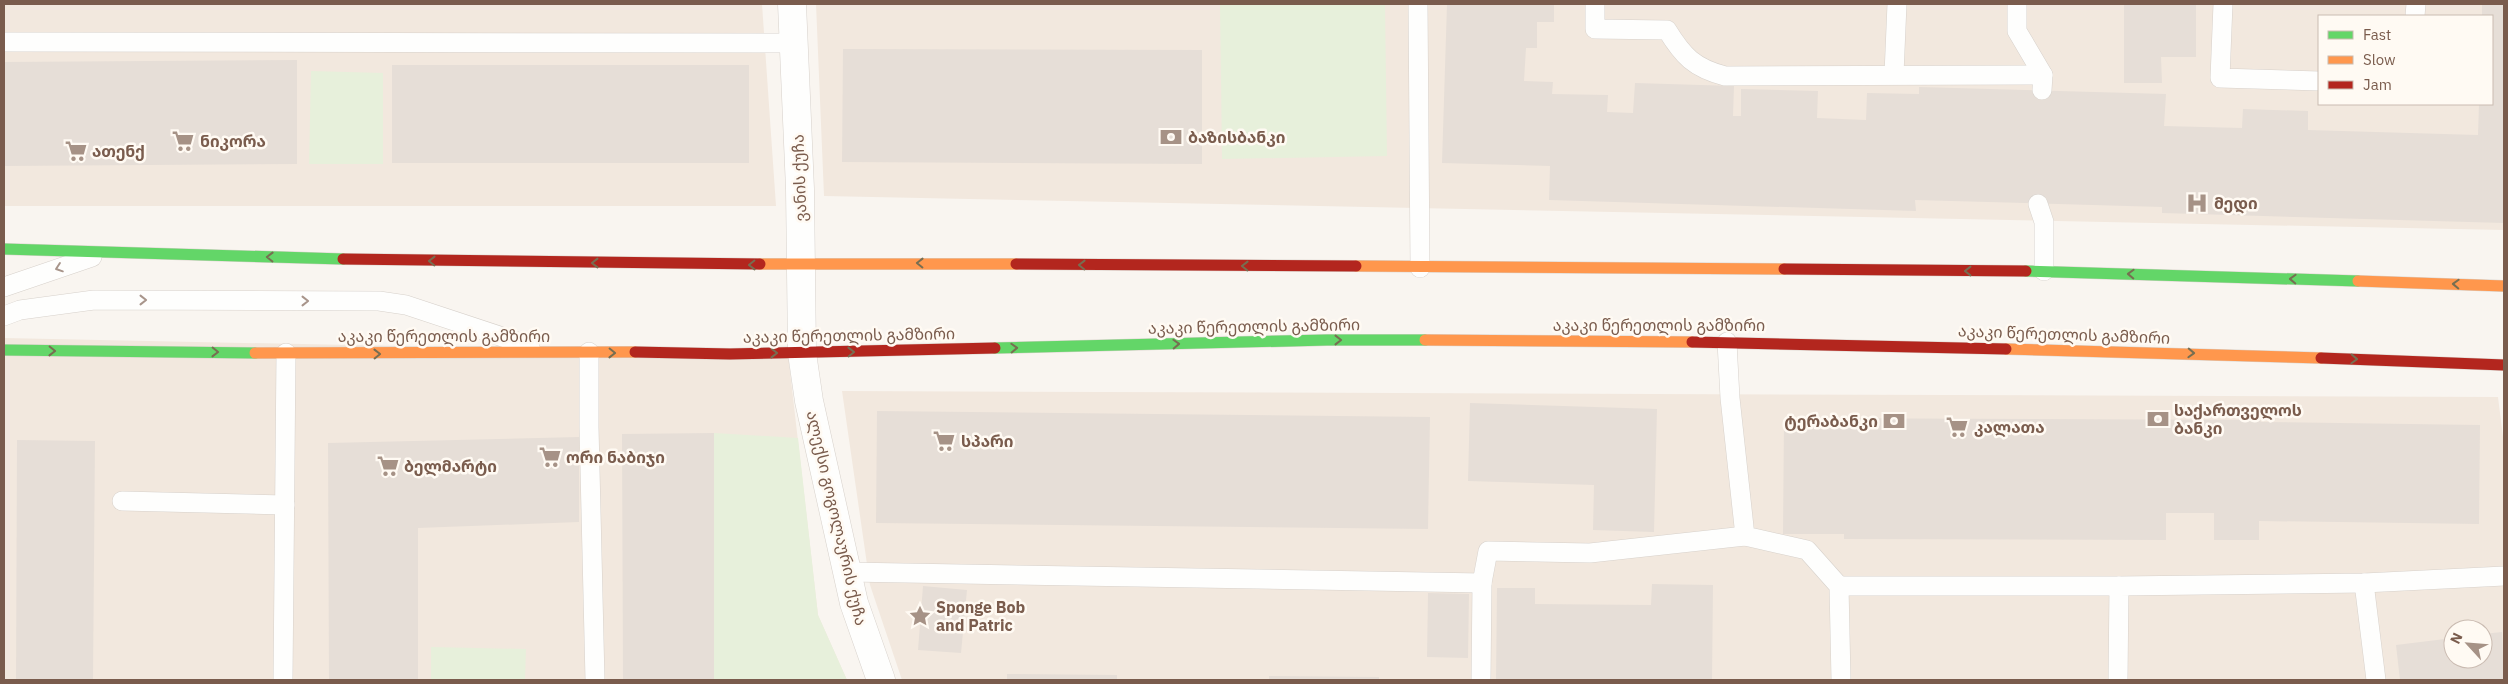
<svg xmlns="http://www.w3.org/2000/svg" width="2508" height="684" viewBox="0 0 2508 684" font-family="'IBM Plex Sans','Noto Sans Georgian',sans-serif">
	<rect width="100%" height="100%" fill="#f9f5f0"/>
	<g fill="#f2e8de" fill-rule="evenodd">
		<path d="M4 4H762L776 206H4Z"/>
		<path d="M816 4H2504V230L824 196ZM2319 16H2492V104H2319Z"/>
		<path d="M4 338 788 354 818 615 847 680H4Z"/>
		<path d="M842 391 2498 397 2504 445V680H902L870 585ZM2453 629H2483V659H2453Z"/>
	</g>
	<g fill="#e7f0db">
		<path d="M1220 4H1385L1387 156 1222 159Z"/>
		<path d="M311 71 383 73V164H309Z"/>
		<path d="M714 433 798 438 818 615 847 680H714Z"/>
		<path d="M431 647 526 649 525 680H431Z"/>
	</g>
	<g fill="#e6ded7">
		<path d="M1447 4H1554V22H1537V48H1526L1524 81 1553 82 1552 94 1608 95 1607 112 1633 113 1635 83 1734 86 1733 116H1741V89L1818 91 1817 118 1866 120 1867 93 1919 94V87L2166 94 2164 126 2242 128 2243 109 2308 111V130L2478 135 2479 104H2492V16H2482V4L2504 5V223L2162 213V207L1915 200 1916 211 1549 200 1550 166 1442 163Z"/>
		<path d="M2124 4H2196V57H2161L2162 83H2124Z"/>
		<path d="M843 49 1202 50V164L842 162Z"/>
		<path d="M297 60V164L4 166V62Z"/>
		<rect x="392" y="65" width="357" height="98"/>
		<path d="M1470 403 1657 409 1654 532 1593 530 1594 485 1468 481Z"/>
		<path d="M877 411 1430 417 1428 529 876 523Z"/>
		<path d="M1784 418 2260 420 2261 422 2480 425 2479 524 2259 521V540H2214V513H2166V540L1844 539V534H1783Z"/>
		<path d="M714 433V680H623L622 434Z"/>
		<path d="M579 437V522L418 528V680H329L328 443Z"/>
		<path d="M17 440 95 441 93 680H16Z"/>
		<path d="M1652 584 1713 585 1712 680H1496L1497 588H1535V604L1651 605Z"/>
		<path d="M923 586 967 590 961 653 918 650Z"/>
		<path d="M1428 593 1469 594 1468 658 1427 657Z"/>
		<path d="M2502 632 2504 680H2400L2396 645 2453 638V659H2483V634Z"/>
		<path d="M1007 674 1117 675V680H1007Z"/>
		<path d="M1269 676 1379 677V680H1269Z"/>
	</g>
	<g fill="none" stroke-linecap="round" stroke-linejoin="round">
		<g stroke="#d7d1cb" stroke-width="20">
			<g id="lane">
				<path d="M1418 4 1420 268"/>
				<path d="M1595 4V29L1667 30C1683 56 1694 68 1725 76L2043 75"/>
				<path d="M2017 4V31L2043 75 2042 90"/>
				<path d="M2223 4 2220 78 2319 81"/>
				<path d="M2415 16 2416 4"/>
				<path d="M4 42 794 43"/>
				<path d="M1894 74 1897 4"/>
				<path d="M2038 204 2044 222V271"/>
				<path d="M4 287 92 257"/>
				<path d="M4 316 20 310 94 300 379 301 406 305 530 346"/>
				<path d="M1727 342 1730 398 1745 536 1807 550 1839 586 1841 680"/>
				<path d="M589 352V427L595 680"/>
				<path d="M122 501 285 505"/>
				<path d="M848 572 1482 583 1488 551 1590 553 1745 536"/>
				<path d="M2364 583 2376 680"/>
				<path d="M1839 586H2119"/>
				<path d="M283 680 286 353"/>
				<path d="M1481 680 1482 583"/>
				<path d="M2118 680 2119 586 2364 583 2504 576"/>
			</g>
		</g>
		<g stroke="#d7d1cb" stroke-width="29">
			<path id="street" d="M792 4 800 189 802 353 809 401 854 603 881 680"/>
		</g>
		<g stroke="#d9d2cb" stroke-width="12">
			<g id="fast">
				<path d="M4 249 343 259"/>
				<path d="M2026 271 2358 281"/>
				<path d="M995 348 1327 340H1425"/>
				<path d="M4 350 255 353"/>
			</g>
		</g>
		<g stroke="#d9d2cb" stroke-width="12">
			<g id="slow">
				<path d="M760 264H1016"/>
				<path d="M1356 266 1784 269"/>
				<path d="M2358 281 2504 286"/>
				<path d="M1425 340 1692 342"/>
				<path d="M2006 349 2321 358"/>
				<path d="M255 353 635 352"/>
			</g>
		</g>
		<g stroke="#d9d2cb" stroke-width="12">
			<g id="jam">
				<path d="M343 259 760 264"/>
				<path d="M1016 264 1356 266"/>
				<path d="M1784 269 2026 271"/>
				<path d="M1692 342 2006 349"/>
				<path d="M635 352 730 354 995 348"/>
				<path d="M2321 358 2504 365"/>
			</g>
		</g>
		<use href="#lane" stroke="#fefefd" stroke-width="19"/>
		<use href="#street" stroke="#fefefd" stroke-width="28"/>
		<use href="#fast" stroke="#63d668" stroke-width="11"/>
		<use href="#slow" stroke="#ff974d" stroke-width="11"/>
		<use href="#jam" stroke="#b3261e" stroke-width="11"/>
	</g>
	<defs><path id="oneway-chevron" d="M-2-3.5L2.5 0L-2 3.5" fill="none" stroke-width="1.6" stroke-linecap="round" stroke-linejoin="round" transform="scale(1.25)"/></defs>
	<g stroke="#776e51">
		<use href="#oneway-chevron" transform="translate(270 257) rotate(-179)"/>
		<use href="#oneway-chevron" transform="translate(432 261) rotate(-179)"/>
		<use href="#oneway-chevron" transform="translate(595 263) rotate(-180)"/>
		<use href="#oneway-chevron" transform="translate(920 263) rotate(-179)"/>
		<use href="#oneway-chevron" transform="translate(752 265) rotate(179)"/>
		<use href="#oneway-chevron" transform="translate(1082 265) rotate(-179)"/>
		<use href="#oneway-chevron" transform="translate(1245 266) rotate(-179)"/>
		<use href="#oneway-chevron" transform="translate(1968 271) rotate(-180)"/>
		<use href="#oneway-chevron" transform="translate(2131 274) rotate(-178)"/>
		<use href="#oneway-chevron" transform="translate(2293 279) rotate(-178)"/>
		<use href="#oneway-chevron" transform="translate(2456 284) rotate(-178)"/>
		<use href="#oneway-chevron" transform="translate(1338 340)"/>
		<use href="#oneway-chevron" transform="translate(1176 344) rotate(-2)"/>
		<use href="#oneway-chevron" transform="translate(1014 348) rotate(-2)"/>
		<use href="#oneway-chevron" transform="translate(52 351) rotate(1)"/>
		<use href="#oneway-chevron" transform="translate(215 352) rotate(1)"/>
		<use href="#oneway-chevron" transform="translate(851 352) rotate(-1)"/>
		<use href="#oneway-chevron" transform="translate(612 353) rotate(1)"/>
		<use href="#oneway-chevron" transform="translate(774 353)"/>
		<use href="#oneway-chevron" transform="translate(2191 353) rotate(2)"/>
		<use href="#oneway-chevron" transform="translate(377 354) rotate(-1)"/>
		<use href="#oneway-chevron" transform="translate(2354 359) rotate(2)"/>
	</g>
	<g stroke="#a8958b">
		<use href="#oneway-chevron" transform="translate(59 268) rotate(161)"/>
		<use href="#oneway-chevron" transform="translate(143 300)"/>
		<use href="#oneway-chevron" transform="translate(305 301)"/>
	</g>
	<defs>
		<g id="bank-bare" transform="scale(1.725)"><path d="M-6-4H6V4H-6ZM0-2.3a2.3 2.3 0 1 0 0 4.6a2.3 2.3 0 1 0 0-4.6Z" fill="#a69286" stroke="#fffaf3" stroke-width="2.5" paint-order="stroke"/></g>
		<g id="supermarket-bare" transform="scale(1.725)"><path d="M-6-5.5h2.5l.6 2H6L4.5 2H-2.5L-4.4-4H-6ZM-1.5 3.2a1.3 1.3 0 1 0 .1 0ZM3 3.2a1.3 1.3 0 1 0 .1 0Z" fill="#a69286" stroke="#fffaf3" stroke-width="2.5" paint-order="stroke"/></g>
		<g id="hospital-bare" transform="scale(1.725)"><path d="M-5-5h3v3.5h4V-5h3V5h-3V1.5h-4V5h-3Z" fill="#a69286" stroke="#fffaf3" stroke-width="2.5" paint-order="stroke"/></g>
		<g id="sight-bare" transform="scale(1.725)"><path d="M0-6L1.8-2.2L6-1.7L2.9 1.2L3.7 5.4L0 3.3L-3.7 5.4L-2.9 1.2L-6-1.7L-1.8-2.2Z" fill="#a69286" stroke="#fffaf3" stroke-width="2.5" paint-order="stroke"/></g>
	</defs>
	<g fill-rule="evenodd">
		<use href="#bank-bare" x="1171" y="137"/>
		<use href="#supermarket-bare" x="183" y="141"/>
		<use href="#supermarket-bare" x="76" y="151"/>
		<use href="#hospital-bare" x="2197" y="203"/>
		<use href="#bank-bare" x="2158" y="419"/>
		<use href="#bank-bare" x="1894" y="421"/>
		<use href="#supermarket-bare" x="1957" y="427"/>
		<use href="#supermarket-bare" x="944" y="441"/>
		<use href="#supermarket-bare" x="550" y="457"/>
		<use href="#supermarket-bare" x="388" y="466"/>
		<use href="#sight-bare" x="920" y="616"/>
	</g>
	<g text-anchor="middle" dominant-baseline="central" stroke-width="5" stroke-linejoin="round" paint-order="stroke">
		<g font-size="16" font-weight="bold" fill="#7a5c4d" stroke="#fffaf3" text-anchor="start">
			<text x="1188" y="137">ბაზისბანკი</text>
			<text x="200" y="141">ნიკორა</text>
			<text x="92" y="151">ათენქ</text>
			<text x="2214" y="203">მედი</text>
			<text x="2174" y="410">საქართველოს<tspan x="2174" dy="18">ბანკი</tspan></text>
			<text x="1878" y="421" text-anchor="end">ტერაბანკი</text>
			<text x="1974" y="427">კალათა</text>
			<text x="961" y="441">სპარი</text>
			<text x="566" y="457">ორი ნაბიჯი</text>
			<text x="404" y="466">ბელმარტი</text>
			<text x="936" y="607">Sponge Bob<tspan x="936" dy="18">and Patric</tspan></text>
		</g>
		<g font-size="16" fill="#7a5c4d" stroke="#fffaf3">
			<text transform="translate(799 178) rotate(-92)">ვანის ქუჩა</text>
			<text x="1659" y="325">აკაკი წერეთლის გამზირი</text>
			<text transform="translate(1254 326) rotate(-1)">აკაკი წერეთლის გამზირი</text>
			<text transform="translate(2064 334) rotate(2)">აკაკი წერეთლის გამზირი</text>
			<text transform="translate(849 335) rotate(-1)">აკაკი წერეთლის გამზირი</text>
			<text x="444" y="336">აკაკი წერეთლის გამზირი</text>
			<text transform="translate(837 518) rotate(77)">ალექსი გოგოლაურის ქუჩა</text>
		</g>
	</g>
	<rect width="2508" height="684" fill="none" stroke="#7a5c4d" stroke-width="10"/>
	<rect x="2318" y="15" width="175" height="90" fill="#fffaf3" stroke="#cabbb1"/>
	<rect x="2328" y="31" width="25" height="8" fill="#63d668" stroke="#cabbb1"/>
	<text x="2363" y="40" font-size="15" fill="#7a5c4d">Fast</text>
	<rect x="2328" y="56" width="25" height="8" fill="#ff974d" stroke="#cabbb1"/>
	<text x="2363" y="65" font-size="15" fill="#7a5c4d">Slow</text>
	<rect x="2328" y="81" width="25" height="8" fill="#b3261e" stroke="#cabbb1"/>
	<text x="2363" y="90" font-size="15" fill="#7a5c4d">Jam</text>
	<g transform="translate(2468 644) rotate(296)"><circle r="24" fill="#fffaf3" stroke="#cabbb1"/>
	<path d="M0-4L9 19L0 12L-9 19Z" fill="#a69286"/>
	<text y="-8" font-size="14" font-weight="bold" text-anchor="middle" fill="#7a5c4d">N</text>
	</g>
</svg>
